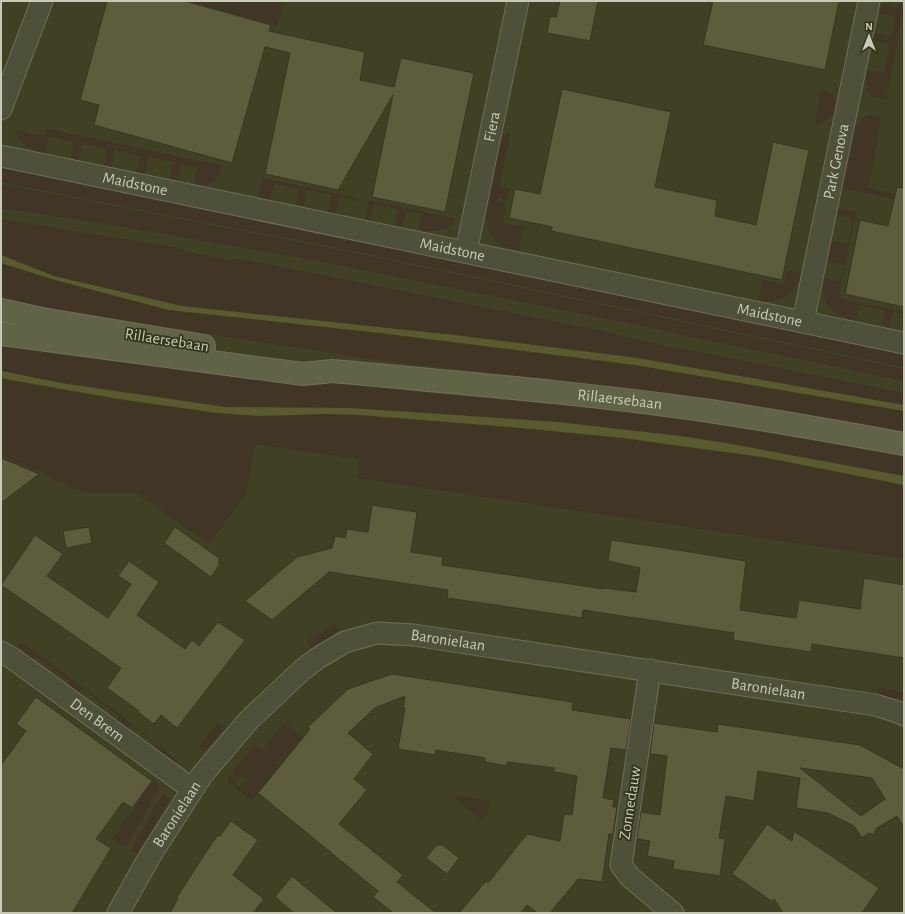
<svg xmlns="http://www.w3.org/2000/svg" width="905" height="914" viewBox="0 0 905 914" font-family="'Alegreya Sans',sans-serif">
	<rect width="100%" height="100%" fill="#404024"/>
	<g fill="#413526">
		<path d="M186 1H284L277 26Z"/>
		<path d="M899 1H904V7L886 100C867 96 864 88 867 70L884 73 890 44 873 40 875 33 892 36 896 17 879 13 881 5 898 8Z"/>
		<path d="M821 90 828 91 837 100 834 115 820 124 814 123Z"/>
		<path d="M868 115 882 117 868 188 895 194 894 199 842 188 855 126H857L863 118Z"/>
		<path d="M47 129 221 165 218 178 205 186 194 184 197 168 181 164 178 180 170 179 173 162 148 157 145 173 137 172 140 156 115 150 112 167 104 165 107 149 82 144 79 160 71 158 74 142 49 137 45 153C32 150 19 144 15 130L45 136Z"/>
		<path d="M511 131 500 186 510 189 507 200 498 198 497 202 506 204 503 223 524 227 519 251C501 247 487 237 486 217L501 138Z"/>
		<path d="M1 168 904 355V367L369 254 1 182Z"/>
		<path d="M262 178 358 198V201L340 197 336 213 328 212 332 195 307 190 303 206 296 205 298 189 274 184 270 199 259 197Z"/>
		<path d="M1 184 369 256 904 369V381C604 319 304 252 1 208Z"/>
		<path d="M369 200 457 219C447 231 434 233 419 230L422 214 406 211 402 227 394 225 398 209 373 204 370 220 365 219Z"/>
		<path d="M838 209 856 212 838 298 904 312V314L893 312 889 328 881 326 885 310 860 305 856 320C833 317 819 303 824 278L840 282 844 265 827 261 832 241 848 244 853 219 837 215Z"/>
		<path d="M1 219 178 248 188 252 230 260 235 259 248 260 594 329 664 346 737 359 904 393V405L637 358 454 335 182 306 54 276 1 255Z"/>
		<path d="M1 263 55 280 169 310 380 333 635 365 904 411V432L759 406 670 393 376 360 45 308 1 300Z"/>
		<path d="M788 270 801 273C796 294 779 304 758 300L763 280 784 285Z"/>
		<path d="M1 340 258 374 442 394 575 406 651 415 760 431 904 457V476L680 436 558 422 411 412 349 408 225 407 61 383 1 371Z"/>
		<path d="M1 379 119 400 218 413 260 416 325 414 360 415 511 427 622 438 762 457 904 485V559L357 478 359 459 255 444 246 494 209 544 136 493H88L72 488 55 480 42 472 1 456Z"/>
		<path d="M335 624 338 631 312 649 307 642 318 634Z"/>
		<path d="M21 642 121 715 178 761 174 765 154 751 157 746 131 725 126 730 116 723 120 717 82 689 77 695 66 687 70 681 35 656 31 661 15 650Z"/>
		<path d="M879 687 904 693V702L887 697 878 695Z"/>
		<path d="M219 722 225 728 204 752 198 746Z"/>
		<path d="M285 723 303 738 251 800 227 781 230 776 236 780 234 784 240 788 246 780 240 776 238 777 232 773 255 745 261 750Z"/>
		<path d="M153 781 160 786 126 847 112 839Z"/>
		<path d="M163 794 170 798 138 854 131 850Z"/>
		<path d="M457 796 490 801 489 811 482 820 455 798Z"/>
	</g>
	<g fill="#595a2d">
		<path d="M1 255 54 276 182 306 454 335 637 358 904 405V411L635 365 380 333 169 310 55 280 1 263Z"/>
		<path d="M1 371 61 383 225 407 349 408 411 412 558 422 680 436 726 443 904 476V485L762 457 622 438 511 427 360 415 325 414 260 416 218 413 119 399 1 378Z"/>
	</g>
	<g fill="#5d5d3e" stroke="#36371f" fill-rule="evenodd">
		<path d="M107 1H185L271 25 269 31 365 52 360 80 394 87 401 58 474 73 445 212 372 197 393 95 338 190 265 174 290 53 265 47 232 163 94 125 99 105 80 100Z"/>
		<path d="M560 1H598L590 41 547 33 550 16 556 17Z"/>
		<path d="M713 1H839L825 70 703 45Z"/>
		<path d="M562 89 671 112 655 187 717 200 715 216 756 225 773 142 809 150 782 280 551 231 552 227 509 218 515 189 540 194Z"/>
		<path d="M897 187 904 188V307L845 294 860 220 888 226Z"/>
		<path d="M1 458 39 474 1 503Z"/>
		<path d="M372 505 417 512 411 552 443 557 442 565 490 572 604 589V588L636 592 640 568 608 561 611 540 659 547 746 561 740 610 796 618 799 600 860 609 864 578 904 585V658L812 644 811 652 770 646 733 640 734 633 583 610 582 618 529 610 447 598 448 590 329 572 272 620 245 601 297 557 332 548 335 536 345 538 347 529 368 532Z"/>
		<path d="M89 527 92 543 66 548 63 531Z"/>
		<path d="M175 527 219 558V565L211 577 164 543Z"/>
		<path d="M35 535 63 554 47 576 108 618 131 584 118 576 129 561 159 582 137 615 185 649 192 640 199 646 218 622 245 640 177 728 161 715 154 724 138 712 139 711 107 688 121 668 1 585Z"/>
		<path d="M392 674 573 702 572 710 631 719 626 750 611 748 603 798 614 800 613 807H617L613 834H609L602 882 578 879 550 913H537L527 905 521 913H459L486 881 488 883 527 834 560 841 564 814 572 815 577 776 554 772V768L507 762V766L485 762V758L436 750 435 755 398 749 405 708H403L405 696 375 708 348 733 373 754 354 779 367 790 339 824 403 875 397 882 436 913H393L373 897 378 891 258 793 310 729 308 727 348 689Z"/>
		<path d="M36 697 152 781 132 808 123 802 96 839 111 848 72 913H1V765L26 731 16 724Z"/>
		<path d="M654 723 717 732 718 724 860 745 904 769V827L897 816 877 828 873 835 869 833 862 838 854 826 828 813 796 808 800 778 758 771 754 801 726 796 719 838 725 839 720 876 673 869 674 861 647 856 650 841 637 839 641 812 660 815 667 756 650 754ZM800 768 872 778 885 799 861 816Z"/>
		<path d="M231 821 258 840 233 875 264 899 253 913H170L178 898 177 897 208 849 218 835 220 836Z"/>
		<path d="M767 824 792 841 794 831 879 888 862 913H783L774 899 773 902 732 874Z"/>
		<path d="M436 845H443L459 858 447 874 426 858Z"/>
		<path d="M292 876 337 913H294L275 897Z"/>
	</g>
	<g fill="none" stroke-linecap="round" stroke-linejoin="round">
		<g stroke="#6f7059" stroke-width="23">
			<g id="street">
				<path d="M1 109 42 1"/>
				<path id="s1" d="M1 156 904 343"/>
				<path id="s2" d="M466 252 518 1"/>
				<path id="s3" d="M803 322 869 1"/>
				<path id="s4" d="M1 652 12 658 192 789"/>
				<path d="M650 670 621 865 631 878 673 913"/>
				<path id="s5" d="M118 913 150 856 202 775 249 720 267 703 302 670 318 658 345 642 377 633 414 635 875 705 895 711 904 715"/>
			</g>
		</g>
		<g stroke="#6f7059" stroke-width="24">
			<g id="secondary">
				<path d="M1 310 42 319 204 346"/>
				<path id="s6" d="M1 334 303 374 333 371C459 383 585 393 710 411 775 421 839 432 904 444"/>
			</g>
		</g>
		<use href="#street" stroke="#4f5039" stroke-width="21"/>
		<use href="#secondary" stroke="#616346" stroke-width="22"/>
	</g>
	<g text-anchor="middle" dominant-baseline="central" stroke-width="3.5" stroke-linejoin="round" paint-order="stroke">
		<g font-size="16" fill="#c9cab5" stroke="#34351d">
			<text stroke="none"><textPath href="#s2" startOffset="128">Fiera</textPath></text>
			<text stroke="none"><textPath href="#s3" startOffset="164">Park Genova</textPath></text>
			<text stroke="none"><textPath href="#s1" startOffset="137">Maidstone</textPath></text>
			<text stroke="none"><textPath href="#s1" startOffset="461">Maidstone</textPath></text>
			<text stroke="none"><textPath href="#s1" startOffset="785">Maidstone</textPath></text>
			<text transform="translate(167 340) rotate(9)">Rillaersebaan</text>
			<text stroke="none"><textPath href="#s6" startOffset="623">Rillaersebaan</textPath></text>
			<text stroke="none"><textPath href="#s5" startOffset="463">Baronielaan</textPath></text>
			<text stroke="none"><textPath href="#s5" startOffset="787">Baronielaan</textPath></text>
			<text stroke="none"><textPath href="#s4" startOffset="118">Den Brem</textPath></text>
			<text transform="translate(630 803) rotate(-81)">Zonnedauw</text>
			<text stroke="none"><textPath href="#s5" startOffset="115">Baronielaan</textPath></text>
		</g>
	</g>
	<rect width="905" height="914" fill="none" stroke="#c9cab5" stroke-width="4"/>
	<g transform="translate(869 36)" stroke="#34351d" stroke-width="3" paint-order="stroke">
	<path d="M0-3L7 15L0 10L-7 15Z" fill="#c9cab5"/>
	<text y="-6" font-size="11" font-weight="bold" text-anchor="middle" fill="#c9cab5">N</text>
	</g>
</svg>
